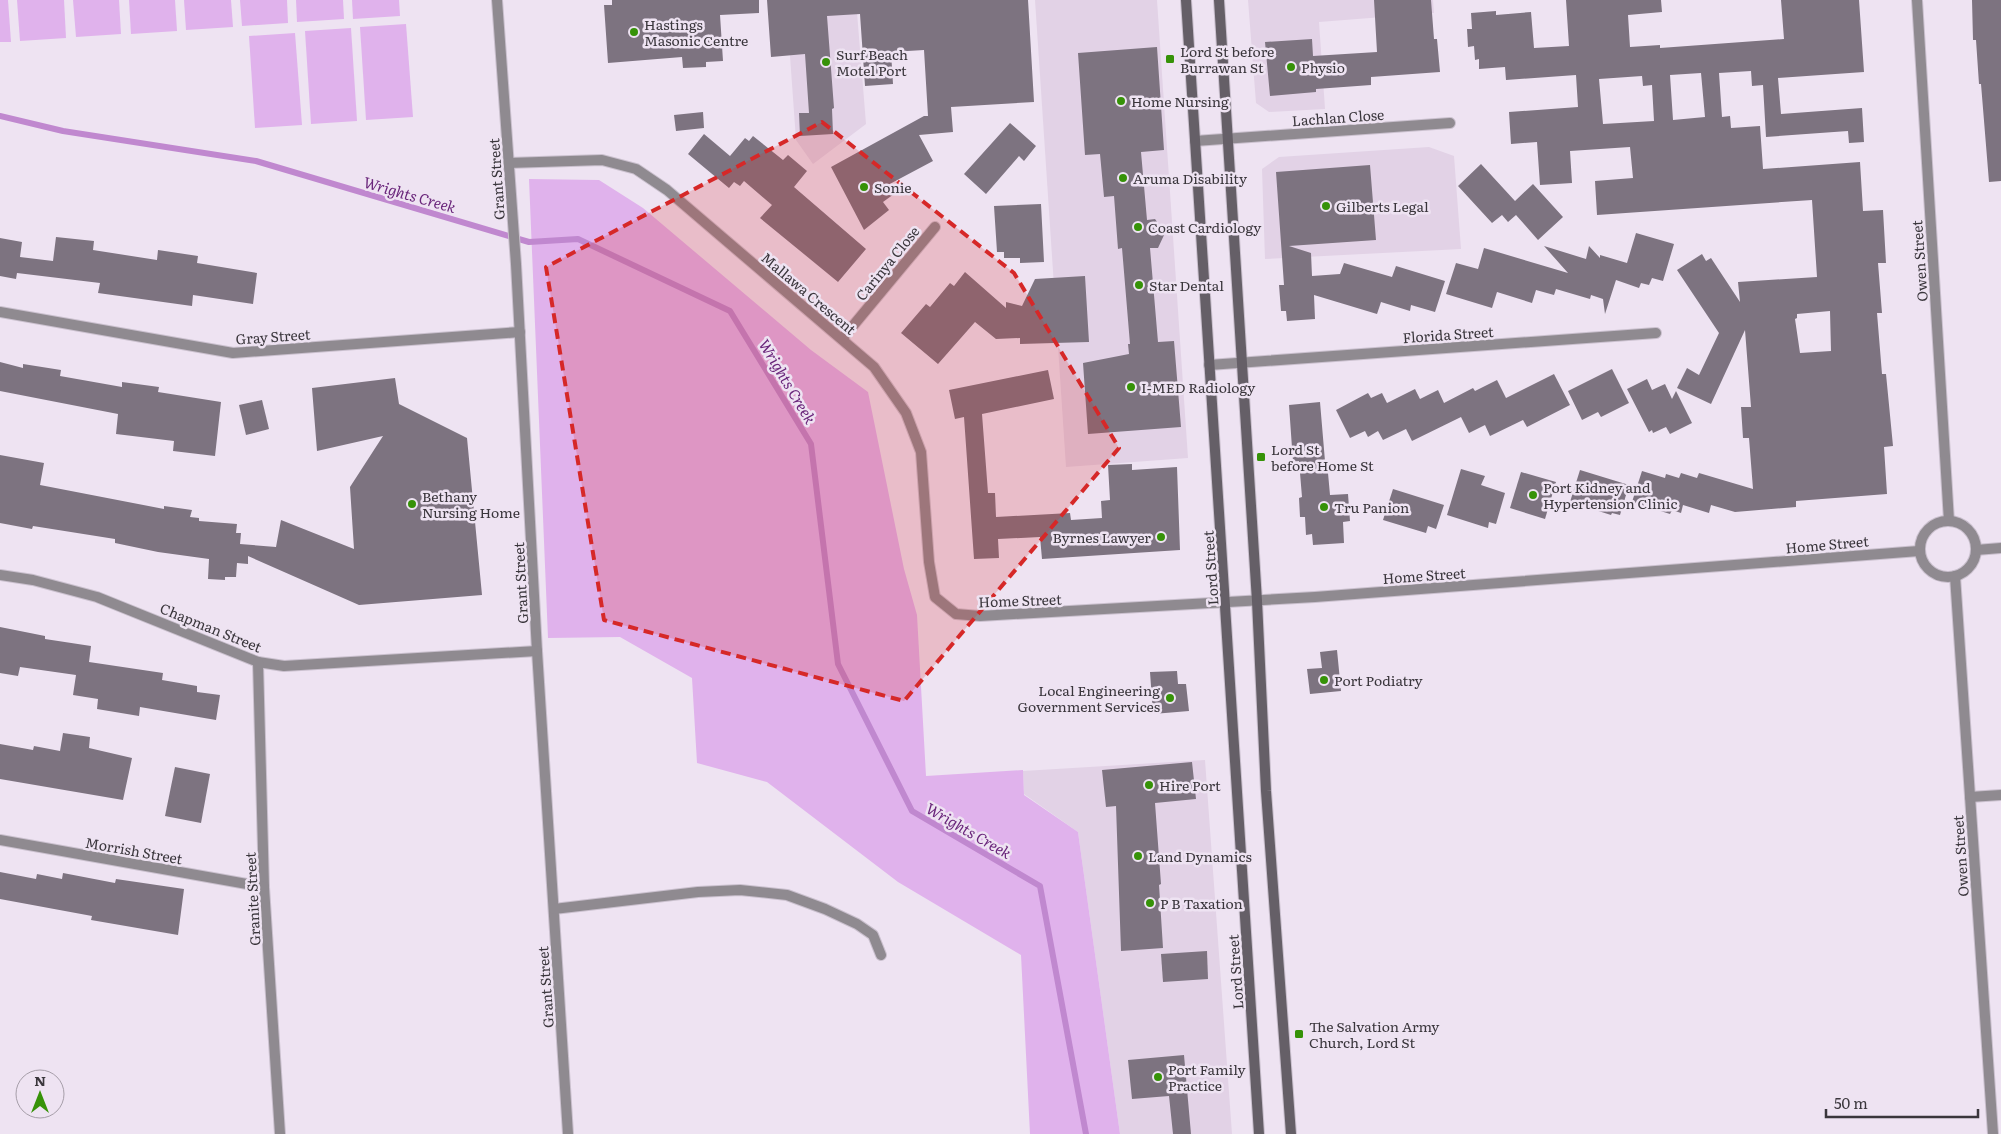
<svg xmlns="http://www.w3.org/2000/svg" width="2001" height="1134" viewBox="0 0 2001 1134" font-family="Literata,serif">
	<rect width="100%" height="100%" fill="#eee3f2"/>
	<g fill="#e2d2e6">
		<path d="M786 0H856L866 124 813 164 796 140Z"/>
		<path d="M1035 0H1157L1188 458 1066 467Z"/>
		<path d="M1248 0H1433L1434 13 1319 22 1325 109 1269 112 1256 103Z"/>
		<path d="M1429 147 1454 156 1461 249 1265 259 1262 169 1279 157Z"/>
		<path d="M1205 760 1232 1134H1120L1078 832 1024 794 1023 771Z"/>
	</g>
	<g fill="#e0b2ec">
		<path d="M0 0H8L11 42H0Z"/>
		<path d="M17 0H64L66 38 20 41Z"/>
		<path d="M73 0H119L121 34 76 37Z"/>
		<path d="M129 0H175L177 31 131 34Z"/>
		<path d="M184 0H231L233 27 186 30Z"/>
		<path d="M240 0H287L288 23 242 26Z"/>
		<path d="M296 0H343L344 19 297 22Z"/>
		<path d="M352 0H399L400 16 353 19Z"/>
		<path d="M406 24 413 117 366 120 360 27Z"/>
		<path d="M351 28 357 121 311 124 305 31Z"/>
		<path d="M295 33 302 125 255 128 249 36Z"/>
		<path d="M529 179 599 180 643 208 811 350 868 392 904 569 917 615 926 776 1023 770 1024 795 1078 832 1120 1134H1030L1021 955 898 882 767 782 697 763 692 678 620 637 548 638Z"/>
	</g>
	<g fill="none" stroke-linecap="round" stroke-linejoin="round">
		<path stroke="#c088cf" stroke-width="6" d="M0 116 63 131 256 161 529 242 578 239 730 311 811 444 838 664 912 811 1040 886 1086 1134"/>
	</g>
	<g fill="#7d7380" fill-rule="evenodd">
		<path d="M612 0H759V13L720 15 723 61 706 62V67L683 68 682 57 608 63 604 5H612Z"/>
		<path d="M767 0H1028L1034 102 951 107 953 132 919 135 933 161 886 186 894 194 883 202 889 210 864 230 831 167 924 116H928L924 50 891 52 893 84 865 86 860 14 827 16 834 108 832 109 833 134 800 136 799 113H809L805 54 771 57Z"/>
		<path d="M1374 0H1431L1434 39H1437L1440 72 1371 77V85L1316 89V92L1270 96 1265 42 1312 39 1313 56 1377 52Z"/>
		<path d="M1566 0H1661L1662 12 1628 15 1630 47 1660 45V48L1784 39 1781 0H1859L1864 72 1778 78 1781 114 1862 108 1864 142 1849 143 1848 131 1766 137 1763 85 1752 86 1751 71 1719 73 1722 117 1730 116 1731 128 1760 126 1763 169 1860 162 1863 211 1883 210 1886 263H1878L1882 313H1877L1882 374H1886L1893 446 1884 447 1887 494 1796 501V507L1735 512 1711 505 1709 513 1683 505 1681 513 1672 510 1670 514 1632 502 1642 471 1665 478 1666 474 1679 478 1681 473 1697 478 1699 473 1753 489 1749 438H1743L1741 407H1751L1745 330 1711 404 1677 388 1687 368 1699 375 1719 333 1677 270 1702 254 1706 261 1711 258 1740 302 1738 282 1817 277 1812 200 1597 215 1595 181 1633 178 1630 147 1570 151 1572 183 1540 185 1537 142 1511 144 1509 112 1578 107 1576 75 1506 80 1505 67 1479 69V59L1475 60 1474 46 1468 47 1467 29H1472L1471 13 1496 11V15L1531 12 1534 48 1569 46ZM1701 73 1705 117 1673 120 1670 75ZM1642 76 1643 86 1652 85 1654 121 1603 124 1599 79ZM1830 311 1831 351 1800 353 1795 319 1797 318V314Z"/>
		<path d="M1972 0H2001V181L1989 182 1981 84H1979L1976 40H1973Z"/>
		<path d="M1157 47 1164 150 1141 152 1147 220 1155 219 1165 233 1158 248H1150L1158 342 1174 341 1181 427 1088 434 1083 363 1129 354 1128 344H1130L1122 248 1118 249 1114 196 1104 197 1100 154 1085 155 1078 53Z"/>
		<path d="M703 112 704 128 676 131 674 115Z"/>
		<path d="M1010 123 1036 146 1024 161 1019 156 986 194 964 174Z"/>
		<path d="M704 134 730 156 745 138 749 141 753 136 783 160 788 155 807 171 794 187 866 249 838 282 760 218 772 205 744 181 740 186 734 182 729 188 688 154Z"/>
		<path d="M1481 164 1515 201 1533 184 1563 217 1538 240 1516 215 1508 222 1502 215 1492 223 1458 186Z"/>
		<path d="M1370 165 1376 240 1289 246 1311 253 1312 276 1340 274 1344 263 1392 277 1396 266 1445 281 1435 312 1411 305 1410 311 1381 302 1377 314 1314 295 1315 319 1287 321 1286 311H1281L1279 285H1284L1276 172Z"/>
		<path d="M1041 204 1044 262 1020 263V258H1004V252H997L994 206Z"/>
		<path d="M1636 233 1674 244 1663 281 1652 278 1649 285 1641 283 1639 288 1616 280 1605 314 1603 299 1591 295 1590 299 1556 289 1554 295 1536 290 1532 303 1497 292 1492 308 1446 294 1456 263 1478 269 1484 248 1568 273 1544 246 1586 259 1589 246 1600 258V255L1627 263Z"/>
		<path d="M56 237 94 241 93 250 157 260 158 250 198 256 197 263 257 273 253 304 193 295 192 306 98 293 100 283 17 273 16 279 0 276V238L22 242 20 257 53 261Z"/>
		<path d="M965 272 1006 308V302L1022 306 1035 279 1085 276 1089 342 1020 344V338L996 339 975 322 938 364 901 333 926 304 930 307 950 283 954 286Z"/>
		<path d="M0 362 23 368V364L61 370 60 376 122 387V382L159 387 158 392 221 402 215 456 173 451 174 441 116 434 118 414 0 391Z"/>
		<path d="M1612 369 1629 403 1601 417 1598 412 1582 420 1568 391Z"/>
		<path d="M1048 370 1054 399 982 414 988 493H995L996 517 1070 513 1071 520 1102 518 1101 501 1110 500 1108 465 1132 464V470L1177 467 1180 550 1042 559 1040 537 998 539 999 558 974 559 964 417 955 419 949 390Z"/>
		<path d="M1554 374 1570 405 1527 427 1523 420 1490 436 1485 425 1469 433 1461 417 1412 441 1406 429 1383 440 1378 431 1368 437 1365 431 1350 438 1336 410 1368 393 1371 398 1382 393 1387 403 1415 389 1420 399 1438 390 1444 403 1473 388 1475 391 1497 380 1506 398Z"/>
		<path d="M395 378 399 404 467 438 482 595 359 605 248 556V564L237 563 236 577H225V580L208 579 209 559 158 552 115 543V539L33 526 32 529 0 523V455L44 463 40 485 164 509V506L192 510 190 517 199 518V521L237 524 236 533H241L240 544 276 547 281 520 354 549 350 487 383 436 317 451 312 388Z"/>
		<path d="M1647 379 1652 390 1665 384 1672 399 1676 391 1692 423 1670 434 1666 427 1653 433 1652 430 1649 432 1627 389Z"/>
		<path d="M262 400 269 429 246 435 239 405Z"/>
		<path d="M1320 402 1326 473H1328L1330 495 1348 494 1350 521 1343 522 1344 543 1313 545 1312 534 1306 535 1305 517H1300L1299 498 1302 497 1299 461 1293 462 1289 405Z"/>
		<path d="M1461 469 1485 476 1481 485 1505 493 1496 524 1489 522 1488 528 1447 515Z"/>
		<path d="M1580 470 1629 485 1620 515 1612 513 1611 515 1570 502Z"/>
		<path d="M1521 472 1556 482 1545 519 1510 508Z"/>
		<path d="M1393 489 1444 505 1436 529 1428 526 1426 533 1383 520Z"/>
		<path d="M0 627 45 636V639L91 646 89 662 163 673 162 680 197 686V692L220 695 216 720 140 707 139 716 97 709 98 699 73 695 76 675 20 667 18 676 0 673Z"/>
		<path d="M1337 650 1341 691 1310 694 1307 669 1322 668 1320 652Z"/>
		<path d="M1177 671 1178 684H1186L1189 711 1153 714 1150 672Z"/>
		<path d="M63 733 90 737 89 748 132 758 123 800 0 779V744L33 750 34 746 60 751Z"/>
		<path d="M1192 762 1196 799 1155 803 1161 884 1159 885 1163 948 1121 951 1116 806 1106 807 1102 770Z"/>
		<path d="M175 767 210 774 201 823 165 816Z"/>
		<path d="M0 872 36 879 37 874 62 879 63 873 115 883 116 879 184 889 178 935 91 920 92 916 0 899Z"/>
		<path d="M1207 951 1208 979 1163 982 1161 954Z"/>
		<path d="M1184 1055 1191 1134H1173L1169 1096 1132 1099 1128 1060Z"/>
	</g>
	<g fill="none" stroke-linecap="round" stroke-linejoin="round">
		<g stroke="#cac0ce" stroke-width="12">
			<g id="street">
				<path d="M497 0 516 264 537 651 568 1134"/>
				<path d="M1917 0 1949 521"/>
				<path d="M1195 141 1450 123"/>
				<path d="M508 163 602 160 636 169 667 190 874 367 906 413 921 452 929 562 935 597 956 614 980 616 1315 597 1919 551"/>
				<path d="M0 312 233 353 520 332"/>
				<path d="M842 339 935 227"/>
				<path d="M1209 365 1656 333"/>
				<circle cx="1948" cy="549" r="28"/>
				<path d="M1976 550 2001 548"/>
				<path d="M0 575 33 580 97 597 258 662 284 666 537 651"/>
				<path d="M1955 576 1993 1134"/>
				<path d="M258 662 264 887 280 1134"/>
				<path d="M1970 797 2001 795"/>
				<path d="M0 840 264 887"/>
				<path d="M554 909 698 892 740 890 787 895 825 909 857 924 873 935 881 955"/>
			</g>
		</g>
		<g stroke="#cac0ce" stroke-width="12">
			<g id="secondary">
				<path d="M1186 0 1259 1134"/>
				<path d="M1219 0 1257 601 1266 791 1291 1134"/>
			</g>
		</g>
		<use href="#street" stroke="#8f8a90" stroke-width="10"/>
		<use href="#secondary" stroke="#655f67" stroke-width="10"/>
	</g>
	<path fill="#d62828" fill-opacity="0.2" stroke="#d62828" stroke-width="4" stroke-dasharray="10 6" stroke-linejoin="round" d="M822 122 1014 273 1119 448 904 701 604 620 546 267Z"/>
	<g fill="#369208" stroke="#eee3f2" stroke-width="2">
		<circle cx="634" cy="32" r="5"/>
		<rect x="1165" y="54" width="10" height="10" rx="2.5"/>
		<circle cx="826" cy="62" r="5"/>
		<circle cx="1291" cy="67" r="5"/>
		<circle cx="1121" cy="101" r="5"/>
		<circle cx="1123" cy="178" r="5"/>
		<circle cx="864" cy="187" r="5"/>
		<circle cx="1326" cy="206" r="5"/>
		<circle cx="1138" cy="227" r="5"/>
		<circle cx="1139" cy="285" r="5"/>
		<circle cx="1131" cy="387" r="5"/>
		<rect x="1256" y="452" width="10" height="10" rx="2.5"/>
		<circle cx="1533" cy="495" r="5"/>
		<circle cx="412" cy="504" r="5"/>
		<circle cx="1324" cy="507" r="5"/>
		<circle cx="1161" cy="537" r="5"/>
		<circle cx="1324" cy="680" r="5"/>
		<circle cx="1170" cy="698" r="5"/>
		<circle cx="1149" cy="785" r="5"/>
		<circle cx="1138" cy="856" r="5"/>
		<circle cx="1150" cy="903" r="5"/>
		<rect x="1294" y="1029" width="10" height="10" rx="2.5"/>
		<circle cx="1158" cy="1077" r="5"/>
	</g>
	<g text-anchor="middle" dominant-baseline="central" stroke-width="5" stroke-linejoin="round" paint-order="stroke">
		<g font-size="14" fill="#3a363c" stroke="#eee3f2" text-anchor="start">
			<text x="644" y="24">Hastings<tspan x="644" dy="16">Masonic Centre</tspan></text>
			<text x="1180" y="51">Lord St before<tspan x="1180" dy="16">Burrawan St</tspan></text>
			<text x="836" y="54">Surf Beach<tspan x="836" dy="16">Motel Port</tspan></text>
			<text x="1301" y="67">Physio</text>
			<text x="1131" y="101">Home Nursing</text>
			<text x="1133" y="178">Aruma Disability</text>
			<text x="874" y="187">Sonie</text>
			<text x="1336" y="206">Gilberts Legal</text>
			<text x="1148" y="227">Coast Cardiology</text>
			<text x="1149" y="285">Star Dental</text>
			<text x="1141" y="387">I-MED Radiology</text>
			<text x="1271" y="449">Lord St<tspan x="1271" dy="16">before Home St</tspan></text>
			<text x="1543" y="487">Port Kidney and<tspan x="1543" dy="16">Hypertension Clinic</tspan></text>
			<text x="422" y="496">Bethany<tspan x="422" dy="16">Nursing Home</tspan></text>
			<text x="1334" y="507">Tru Panion</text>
			<text x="1151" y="537" text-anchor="end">Byrnes Lawyer</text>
			<text x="1334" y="680">Port Podiatry</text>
			<text x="1160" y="690" text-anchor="end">Local Engineering<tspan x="1160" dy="16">Government Services</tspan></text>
			<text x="1159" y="785">Hire Port</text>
			<text x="1148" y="856">Land Dynamics</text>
			<text x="1160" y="903">P B Taxation</text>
			<text x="1309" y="1026">The Salvation Army<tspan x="1309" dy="16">Church, Lord St</tspan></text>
			<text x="1168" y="1069">Port Family<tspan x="1168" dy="16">Practice</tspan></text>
		</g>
		<g font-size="14" fill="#3a363c" stroke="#eee3f2">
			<text transform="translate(1338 117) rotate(-4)">Lachlan Close</text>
			<text transform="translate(496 179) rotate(-94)">Grant Street</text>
			<text transform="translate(1919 261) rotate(-94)">Owen Street</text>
			<text transform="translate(887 263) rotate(-51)">Carinya Close</text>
			<text transform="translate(809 293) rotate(40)">Mallawa Crescent</text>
			<text transform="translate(1448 334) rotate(-4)">Florida Street</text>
			<text transform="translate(273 336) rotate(-4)">Gray Street</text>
			<text transform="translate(1827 544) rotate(-5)">Home Street</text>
			<text transform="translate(1210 568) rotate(-94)">Lord Street</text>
			<text transform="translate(1424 575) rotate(-4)">Home Street</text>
			<text transform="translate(520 583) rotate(-93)">Grant Street</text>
			<text transform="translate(1020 600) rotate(-2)">Home Street</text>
			<text transform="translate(211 627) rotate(22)">Chapman Street</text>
			<text transform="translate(134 850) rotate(10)">Morrish Street</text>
			<text transform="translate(1960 856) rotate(-94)">Owen Street</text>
			<text transform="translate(252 899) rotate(-93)">Granite Street</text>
			<text transform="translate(1235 972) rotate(-94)">Lord Street</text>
			<text transform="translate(545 987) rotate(-94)">Grant Street</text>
		</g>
		<g font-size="15" font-style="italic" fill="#6a267b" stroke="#eee3f2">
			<text transform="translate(410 194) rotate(16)">Wrights Creek</text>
			<text transform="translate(788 381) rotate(59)">Wrights Creek</text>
			<text transform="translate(969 830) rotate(30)">Wrights Creek</text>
		</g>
	</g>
	<g transform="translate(40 1094)"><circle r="24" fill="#eee3f2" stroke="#a69ea9"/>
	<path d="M0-4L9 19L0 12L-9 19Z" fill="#369208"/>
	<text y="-8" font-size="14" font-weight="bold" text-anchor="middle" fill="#3a363c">N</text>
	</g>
	<path d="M1826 1109v8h152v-8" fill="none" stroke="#3a363c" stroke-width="2.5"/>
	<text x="1834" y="1109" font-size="15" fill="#3a363c" stroke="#eee3f2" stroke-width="4" paint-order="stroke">50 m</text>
</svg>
